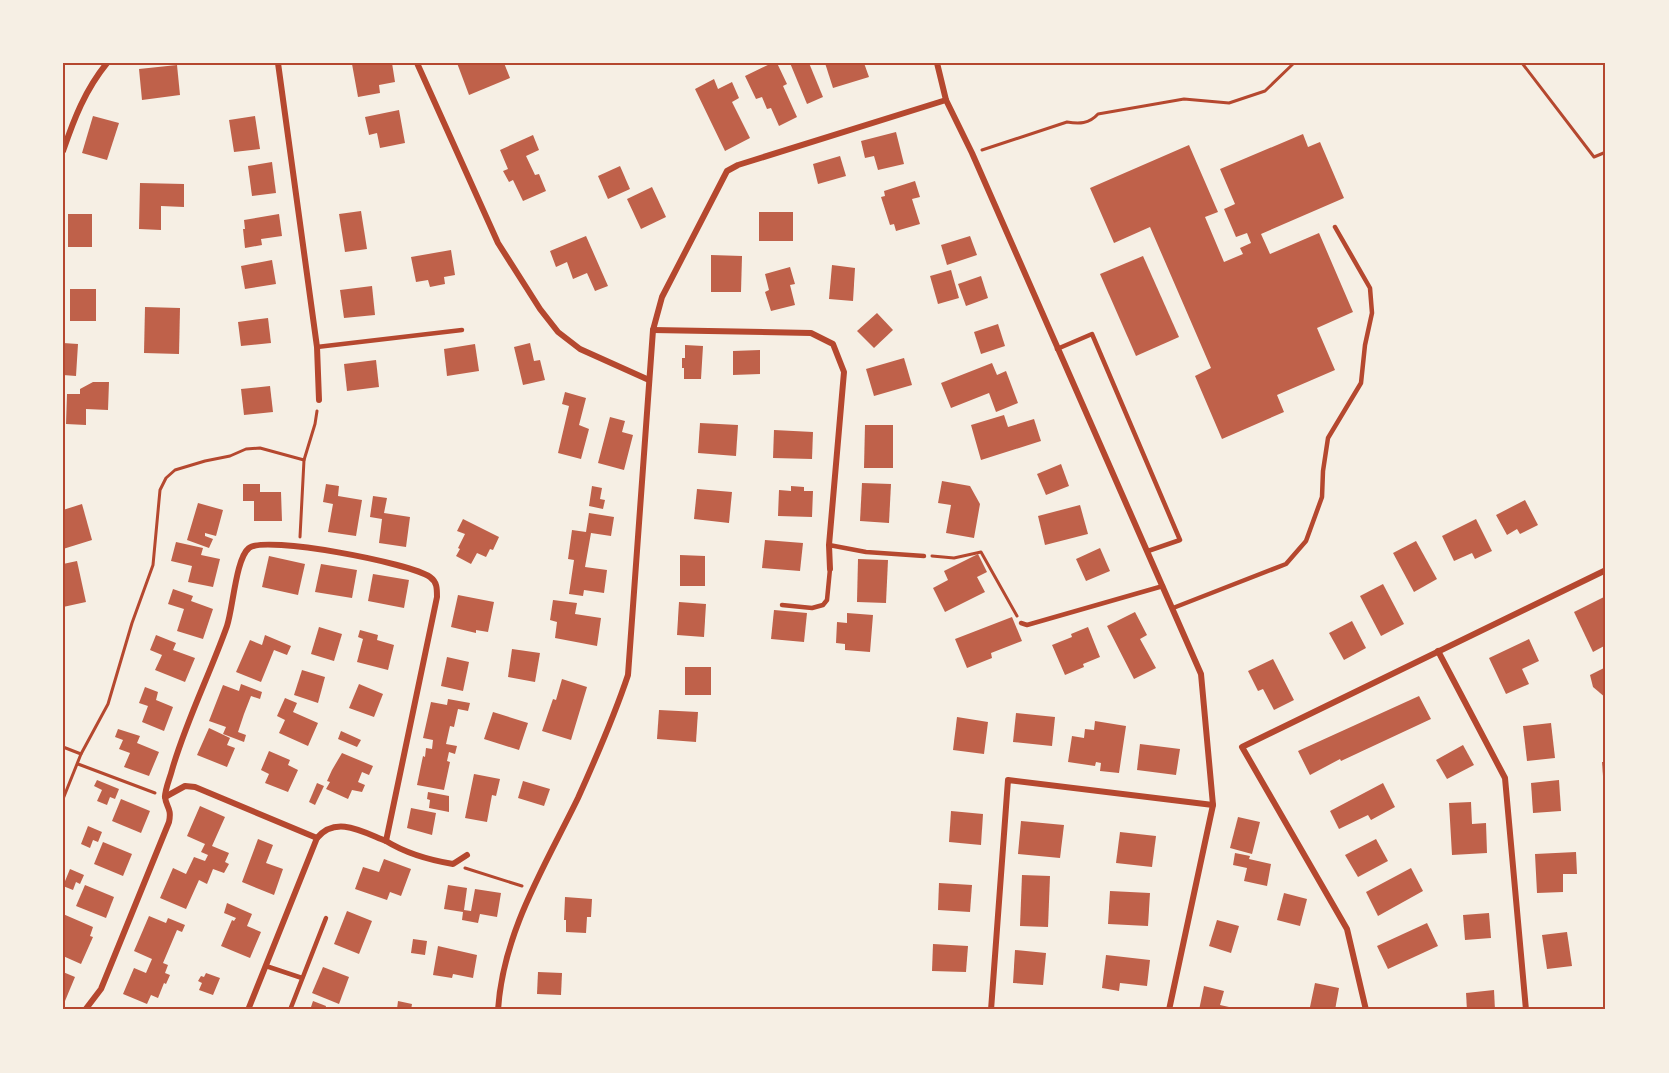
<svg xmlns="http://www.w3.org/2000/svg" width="1669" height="1073" viewBox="0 0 1669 1073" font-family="'Nunito Sans',sans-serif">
	<rect width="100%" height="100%" fill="#f6efe4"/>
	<g fill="#bf614a">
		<path d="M358 63H392L395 82 379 85 380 93 358 97 352 64Z"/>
		<path d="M457 63H504L510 78 469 95Z"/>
		<path d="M772 63H777L787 84 783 86 797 117 779 126 771 108 767 109 762 97 756 99 745 76Z"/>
		<path d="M790 63H809L823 97 807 104Z"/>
		<path d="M825 63H864L869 77 833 88Z"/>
		<path d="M177 65 180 95 142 100 139 69Z"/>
		<path d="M714 79 718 89 732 82 739 98 732 102 750 138 725 151 695 89Z"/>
		<path d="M399 110 405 143 380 148 377 133 369 135 365 117Z"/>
		<path d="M93 116 119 123 107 160 82 153Z"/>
		<path d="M255 116 260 149 234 152 229 120Z"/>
		<path d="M896 132 904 164 878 170 874 156 865 158 861 141Z"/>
		<path d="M1303 134 1308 147 1320 142 1344 198 1261 234 1270 254 1319 233 1353 312 1317 328 1335 370 1277 395 1284 412 1222 439 1195 376 1211 368 1150 227 1114 243 1090 188 1189 145 1218 212 1205 217 1224 262 1243 254 1240 248 1251 243 1247 233 1236 237 1224 209 1235 204 1220 169Z"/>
		<path d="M533 135 539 150 526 156 535 175 539 174 546 191 523 201 513 180 509 182 503 171 508 169 500 150Z"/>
		<path d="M840 156 846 176 818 184 813 164Z"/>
		<path d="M272 162 276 193 252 196 248 166Z"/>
		<path d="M620 166 630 189 608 199 598 176Z"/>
		<path d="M915 181 920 197 912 199 920 224 896 231 894 224 890 225 881 197 885 196 884 191Z"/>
		<path d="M140 183 184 184V207L161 206V230L139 229Z"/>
		<path d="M652 187 666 217 641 229 627 199Z"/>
		<path d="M361 211 367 249 345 252 339 214Z"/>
		<rect x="759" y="212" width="34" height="29"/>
		<rect x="68" y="214" width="24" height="33"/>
		<path d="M279 214 282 236 261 239 262 245 245 248 243 229H245L244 220Z"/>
		<path d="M586 236 608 286 595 291 587 273 573 279 567 262 556 267 550 251Z"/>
		<path d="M970 236 977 255 947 265 941 245Z"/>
		<path d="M451 250 455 275 444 277 445 284 430 287 428 280 416 282 411 257Z"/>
		<path d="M711 255 742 256 741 292H711Z"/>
		<path d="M1143 256 1179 337 1136 356 1100 274Z"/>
		<path d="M272 260 276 284 245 289 241 266Z"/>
		<path d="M832 265 855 268 853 301 829 299Z"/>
		<path d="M790 267 795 284 790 285 795 305 771 311 765 292 769 290 765 274Z"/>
		<path d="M951 270 959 298 938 304 930 276Z"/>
		<path d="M981 276 988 298 966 306 958 284Z"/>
		<path d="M372 286 375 315 344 318 340 290Z"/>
		<rect x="70" y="289" width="26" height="32"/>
		<path d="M145 307 180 308 179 354 144 353Z"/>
		<path d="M877 313 893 330 874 348 857 331Z"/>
		<path d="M268 318 271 343 241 346 238 322Z"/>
		<path d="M998 324 1005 346 981 354 974 332Z"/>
		<path d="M63 343 78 344 76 376 63 375Z"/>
		<path d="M530 343 534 361 540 360 545 380 523 385 514 347Z"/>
		<path d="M475 344 479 371 447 376 444 349Z"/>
		<path d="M685 345 703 346 701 379H684V368H682V358H685Z"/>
		<path d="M760 350V374L733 375V351Z"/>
		<path d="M904 358 912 385 874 396 866 369Z"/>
		<path d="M376 360 379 387 347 391 344 364Z"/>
		<path d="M992 363 997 375 1006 371 1018 403 996 412 989 393 951 408 941 383Z"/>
		<path d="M93 382H109L108 410 86 409V425L66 424 67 394H80V389Z"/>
		<path d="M270 386 273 412 244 415 241 389Z"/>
		<path d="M565 392 586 398 579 425 589 429 581 459 558 453 569 406 562 404Z"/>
		<path d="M1004 415 1008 427 1034 419 1041 441 981 460 971 425Z"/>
		<path d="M610 417 625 421 622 432 633 435 624 470 598 463Z"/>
		<path d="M700 423 738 425 736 456 698 453Z"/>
		<path d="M865 425H893V468H864Z"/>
		<path d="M774 430 813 432 812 459 773 458Z"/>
		<path d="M1061 464 1069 486 1046 495 1037 474Z"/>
		<path d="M942 481 970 486 980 504 974 538 946 533 951 505 938 503Z"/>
		<path d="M862 483 891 484 889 523 860 521Z"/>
		<path d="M243 484H260V492H281L282 521H254V501H243Z"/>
		<path d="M326 484 339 486 338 496 362 500 356 536 328 532 333 504 323 502Z"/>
		<path d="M592 486 602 488 600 499 605 500 603 509 589 506Z"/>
		<path d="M791 486 804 487V491H813L812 517 778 516 779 490 791 491Z"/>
		<path d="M697 489 732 492 729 523 694 519Z"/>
		<path d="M373 496 387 498 384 513 410 517 406 547 379 543 382 519 370 517Z"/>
		<path d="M1525 500 1538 525 1520 534 1517 529 1507 535 1496 515Z"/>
		<path d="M198 503 223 510 216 536 205 533V536L213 539 209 548 187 540Z"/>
		<path d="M82 504 92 540 63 549V510Z"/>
		<path d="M1080 505 1088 534 1045 545 1038 516Z"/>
		<path d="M589 513 614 517 611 536 591 533 585 567 607 570 604 593 584 590 583 596 569 594 574 560 568 559 572 530 586 532Z"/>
		<path d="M463 519 499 537 493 550 490 549 486 557 477 553 471 564 456 556 460 549 458 548 465 534 457 531Z"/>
		<path d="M1476 519 1492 551 1475 559 1472 553 1454 561 1442 536Z"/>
		<path d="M765 540 803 543 800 571 762 568Z"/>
		<path d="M1416 541 1437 579 1414 592 1393 553Z"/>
		<path d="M176 542 203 548 201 555 220 559 213 587 188 582 192 566 171 561Z"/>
		<path d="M1100 548 1110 571 1086 581 1076 559Z"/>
		<path d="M978 554 987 572 977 577 985 592 945 612 933 588 948 580 944 571Z"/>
		<path d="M680 555 705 556V586H680Z"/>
		<path d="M269 556 305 564 298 595 262 587Z"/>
		<path d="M858 559 888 560 886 603 857 602Z"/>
		<path d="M77 561 86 602 63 607V564Z"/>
		<path d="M321 564 357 570 352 598 315 592Z"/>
		<path d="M373 574 409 580 404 608 368 601Z"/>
		<path d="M1383 584 1404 624 1381 636 1360 596Z"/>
		<path d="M173 589 193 596 191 601 213 609 203 639 177 631 184 609 168 604Z"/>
		<path d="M458 595 494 602 488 632 476 630V633L451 627Z"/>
		<path d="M1606 596V645L1593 652 1574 612Z"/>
		<path d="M553 600 577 603 575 614 601 618 597 646 555 638 557 622 550 620Z"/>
		<path d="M679 602 706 604 704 637 677 635Z"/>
		<path d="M774 610 807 613 804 642 771 639Z"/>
		<path d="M1135 612 1147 635 1140 639 1156 668 1134 679 1107 626Z"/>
		<path d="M847 613 873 615 870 652 845 650V644L836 643 837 622 847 623Z"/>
		<path d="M1012 617 1022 641 991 653 992 658 967 668 955 639Z"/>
		<path d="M1352 621 1366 648 1344 660 1329 633Z"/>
		<path d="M319 627 342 634 334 661 311 654Z"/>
		<path d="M1088 627 1100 657 1083 664 1084 667 1065 675 1052 645 1072 637 1071 634Z"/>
		<path d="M360 630 378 635 377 640 394 645 388 670 357 662 363 639 358 637Z"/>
		<path d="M156 635 176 643 173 650 195 658 185 682 155 670 162 655 150 650Z"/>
		<path d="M265 635 291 646 287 655 274 650 261 682 236 672 250 640 262 645Z"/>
		<path d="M1529 639 1539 661 1522 669 1529 684 1506 694 1489 658Z"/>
		<path d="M512 649 540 653 535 682 508 677Z"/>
		<path d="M447 657 469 662 463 691 441 686Z"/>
		<path d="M1273 659 1294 700 1274 710 1263 689 1258 691 1248 671Z"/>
		<rect x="685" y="667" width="26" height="28"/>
		<path d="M1606 667V698L1593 687 1590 675Z"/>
		<path d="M302 670 325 677 318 703 294 695Z"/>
		<path d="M562 679 587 687 571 740 542 731 553 699 556 700Z"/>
		<path d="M241 684 262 692 260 699 251 696 244 714 238 732 246 735 244 742 223 734 226 727 209 721 223 685 239 691Z"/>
		<path d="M359 684 383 694 374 717 349 708Z"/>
		<path d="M145 687 158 692 156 700 173 707 164 731 142 722 148 706 139 703Z"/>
		<path d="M1419 696 1431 719 1341 761 1340 759 1310 775 1298 751Z"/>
		<path d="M285 698 297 703 293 712 318 723 308 746 279 733 285 720 277 716Z"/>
		<path d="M448 699 470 703 468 711 458 709 454 727 450 726 446 744 457 746 455 754 449 752 447 761 450 762 444 790 417 785 423 756 425 757 426 748 432 749 433 740 423 738 431 702 447 705Z"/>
		<path d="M659 710 698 712 696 742 657 739Z"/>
		<path d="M493 712 528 723 519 750 484 739Z"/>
		<path d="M1016 713 1055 717 1052 746 1013 742Z"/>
		<path d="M957 717 988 722 984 754 953 750Z"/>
		<path d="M1095 721 1126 726 1119 773 1100 771 1101 763 1096 762 1095 766 1068 762 1072 736 1084 738 1085 729 1094 730Z"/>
		<path d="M1551 723 1555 758 1527 761 1523 726Z"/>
		<path d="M209 728 230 738 227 745 235 748 227 767 197 755Z"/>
		<path d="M118 729 140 736 137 743 159 752 149 776 124 767 130 753 119 749 123 740 115 737Z"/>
		<path d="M341 731 361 740 357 747 338 739Z"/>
		<path d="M1140 744 1180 749 1176 775 1137 770Z"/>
		<path d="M1463 745 1474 765 1447 779 1436 760Z"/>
		<path d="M269 751 290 760 288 765 298 770 288 792 265 783 269 774 261 770Z"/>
		<path d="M342 753 373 766 369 775 362 772 358 782 365 785 362 792 352 790 348 799 326 789 330 782 327 781 332 770Z"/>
		<path d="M1602 762H1606V776H1603Z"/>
		<path d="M474 774 500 779 496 796 492 795 487 822 465 818Z"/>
		<path d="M97 780 119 789 115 799 110 797 107 805 97 801 102 790 94 786Z"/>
		<path d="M1559 780 1561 811 1533 813 1531 783Z"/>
		<path d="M523 781 550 789 544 806 518 798Z"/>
		<path d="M317 783 324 786 315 805 309 802Z"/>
		<path d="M1383 783 1395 807 1371 820 1368 815 1339 829 1330 811Z"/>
		<path d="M428 792 449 796V812L429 808 430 800 427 799Z"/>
		<path d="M121 799 150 811 141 833 112 821Z"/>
		<path d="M1471 802 1472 824 1486 823 1487 853 1452 855 1449 803Z"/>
		<path d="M200 806 225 817 212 846 229 853 225 862 229 864 224 873 213 869 207 884 199 880 186 909 160 898 173 868 186 874 194 857 205 861 208 855 201 852 205 844 187 836Z"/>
		<path d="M411 808 436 813 432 835 407 828Z"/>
		<path d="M951 811 983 814 981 845 949 842Z"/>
		<path d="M1238 817 1260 822 1252 854 1230 848Z"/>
		<path d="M1021 821 1064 825 1060 858 1018 854Z"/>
		<path d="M88 826 102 832 98 842 93 840 90 848 81 844Z"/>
		<path d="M1120 832 1156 836 1152 867 1116 863Z"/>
		<path d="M258 839 273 845 266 863 283 869 274 895 242 882Z"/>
		<path d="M1376 839 1388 861 1358 877 1345 855Z"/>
		<path d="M103 842 132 854 123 876 94 864Z"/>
		<path d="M1576 852 1577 874H1563V892L1537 893 1535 854Z"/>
		<path d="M1235 853 1250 856 1249 859 1271 864 1267 886 1244 881 1247 868 1233 865Z"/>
		<path d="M384 859 411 869 401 896 390 892 387 900 355 889 363 867 379 872Z"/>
		<path d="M1411 868 1423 891 1378 916 1366 892Z"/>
		<path d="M70 869 84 875 80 884 76 882 73 890 63 886Z"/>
		<path d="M1022 875 1050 876 1048 927 1020 926Z"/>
		<path d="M939 883 972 885 970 912 938 910Z"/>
		<path d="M85 885 114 897 106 918 76 906Z"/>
		<path d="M448 885 467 888 464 910 471 911 475 889 501 893 497 917 480 914 478 923 462 920 463 912 444 909Z"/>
		<path d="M1110 891 1150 893 1148 926 1108 924Z"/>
		<path d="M1284 893 1307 899 1300 926 1277 920Z"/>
		<path d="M565 897 592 899 591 917H587L586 933 566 932V920H564Z"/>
		<path d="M227 903 252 914 247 926 261 932 250 958 221 946 232 920 234 921 236 918 224 913Z"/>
		<path d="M347 911 372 921 359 954 334 944Z"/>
		<path d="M1489 913 1491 938 1465 940 1463 915Z"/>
		<path d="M63 914 93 927 90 936 93 937 81 964 63 956Z"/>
		<path d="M149 916 166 923 168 918 185 925 182 932 177 930 163 963 168 965 165 973 170 975 166 984 164 983 158 998 151 995 147 1004 123 994 134 968 146 973 152 959 134 951Z"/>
		<path d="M1217 920 1239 926 1231 953 1209 946Z"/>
		<path d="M1427 923 1438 946 1388 969 1377 946Z"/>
		<path d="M1567 932 1572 966 1547 969 1542 935Z"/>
		<path d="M413 939 427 941 425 955 411 953Z"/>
		<path d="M933 944 968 946 966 972 932 971Z"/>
		<path d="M438 946 477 955 473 978 453 974 452 978 433 975Z"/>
		<path d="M1015 950 1046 953 1043 985 1013 983Z"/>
		<path d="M1106 955 1150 960 1147 986 1120 983 1119 991 1102 988Z"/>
		<path d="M323 967 349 977 339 1004 312 993Z"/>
		<path d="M63 972 75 977 65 1001 63 1000Z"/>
		<path d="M538 972 562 973 561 995 537 994Z"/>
		<path d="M206 973 220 978 213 995 199 990 202 983 198 981 201 976 204 977Z"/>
		<path d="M1315 983 1339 988 1335 1010 1310 1007Z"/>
		<path d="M1204 986 1224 991 1220 1005 1229 1007V1010H1199Z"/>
		<path d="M1494 990 1495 1010H1467L1466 993Z"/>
		<path d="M313 1001 326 1006 325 1010H310Z"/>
		<path d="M398 1001 412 1004 411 1010 397 1009Z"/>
	</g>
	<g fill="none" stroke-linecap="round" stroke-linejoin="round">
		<g stroke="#b5482f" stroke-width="3">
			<path d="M1522 63 1594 157 1606 152"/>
			<path d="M982 150 1067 122C1079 124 1089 124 1098 114L1184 99 1229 103 1265 91 1294 63"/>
			<path d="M300 537 304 460 315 424 317 411"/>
			<path d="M932 556 954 558 981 552 1017 616"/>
			<path d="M63 747 81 754"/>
			<path d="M78 764 155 793"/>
			<path d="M63 799 81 754 108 704 132 623 153 565 160 490 166 478 175 470 205 461 230 456 246 449 260 448 304 460"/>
			<path d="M465 868 522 886"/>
		</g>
		<g stroke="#b5482f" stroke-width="4.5">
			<path d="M317 347 462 330"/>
			<path d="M1057 349 1092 334 1180 540 1148 551"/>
			<path d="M829 545 866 552 924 556"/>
			<path d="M782 605 812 608 823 605 827 600 830 569"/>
			<path d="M1173 608 1286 564 1306 541 1322 497 1323 471 1328 438 1361 383 1365 345 1372 313 1370 288 1335 227"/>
			<path d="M1021 623 1027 625 1163 586"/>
			<path d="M266 966 302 978"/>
			<path d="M290 1010 326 918"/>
		</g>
		<g stroke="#b5482f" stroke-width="6">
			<path d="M278 63 317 347 319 400"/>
			<path d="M417 63 498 243 540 309 558 332 580 349 649 380"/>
			<path d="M937 63 946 100 972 153 1201 674 1213 805 1169 1010"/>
			<path d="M63 151C74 119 85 90 107 63"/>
			<path d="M653 330 811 333 833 344 844 372 829 545 830 569"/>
			<path d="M1438 651 1505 778 1526 1010"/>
			<path d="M165 797 185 786 195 787 317 838"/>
			<path d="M386 841C407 854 429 860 453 864L467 855"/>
			<path d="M85 1010 101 989 169 822C172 808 166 807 165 797 165 789 170 778 172 770 186 721 210 674 227 626 233 608 236 558 249 548 265 535 411 563 430 577 437 582 437 588 437 597L386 841C363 832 336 815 317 838L248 1010"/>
			<path d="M498 1010C503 932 545 866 578 798 596 758 614 717 628 675L653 330 662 297 727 171 738 165 946 100"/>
			<path d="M991 1010 1008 780 1213 805"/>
			<path d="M1366 1010 1347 929 1242 747 1606 570"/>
		</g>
	</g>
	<rect width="1669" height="1073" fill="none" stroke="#f6efe4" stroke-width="129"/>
	<rect x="64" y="64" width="1540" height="944" fill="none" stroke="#b5482f" stroke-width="2"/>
</svg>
